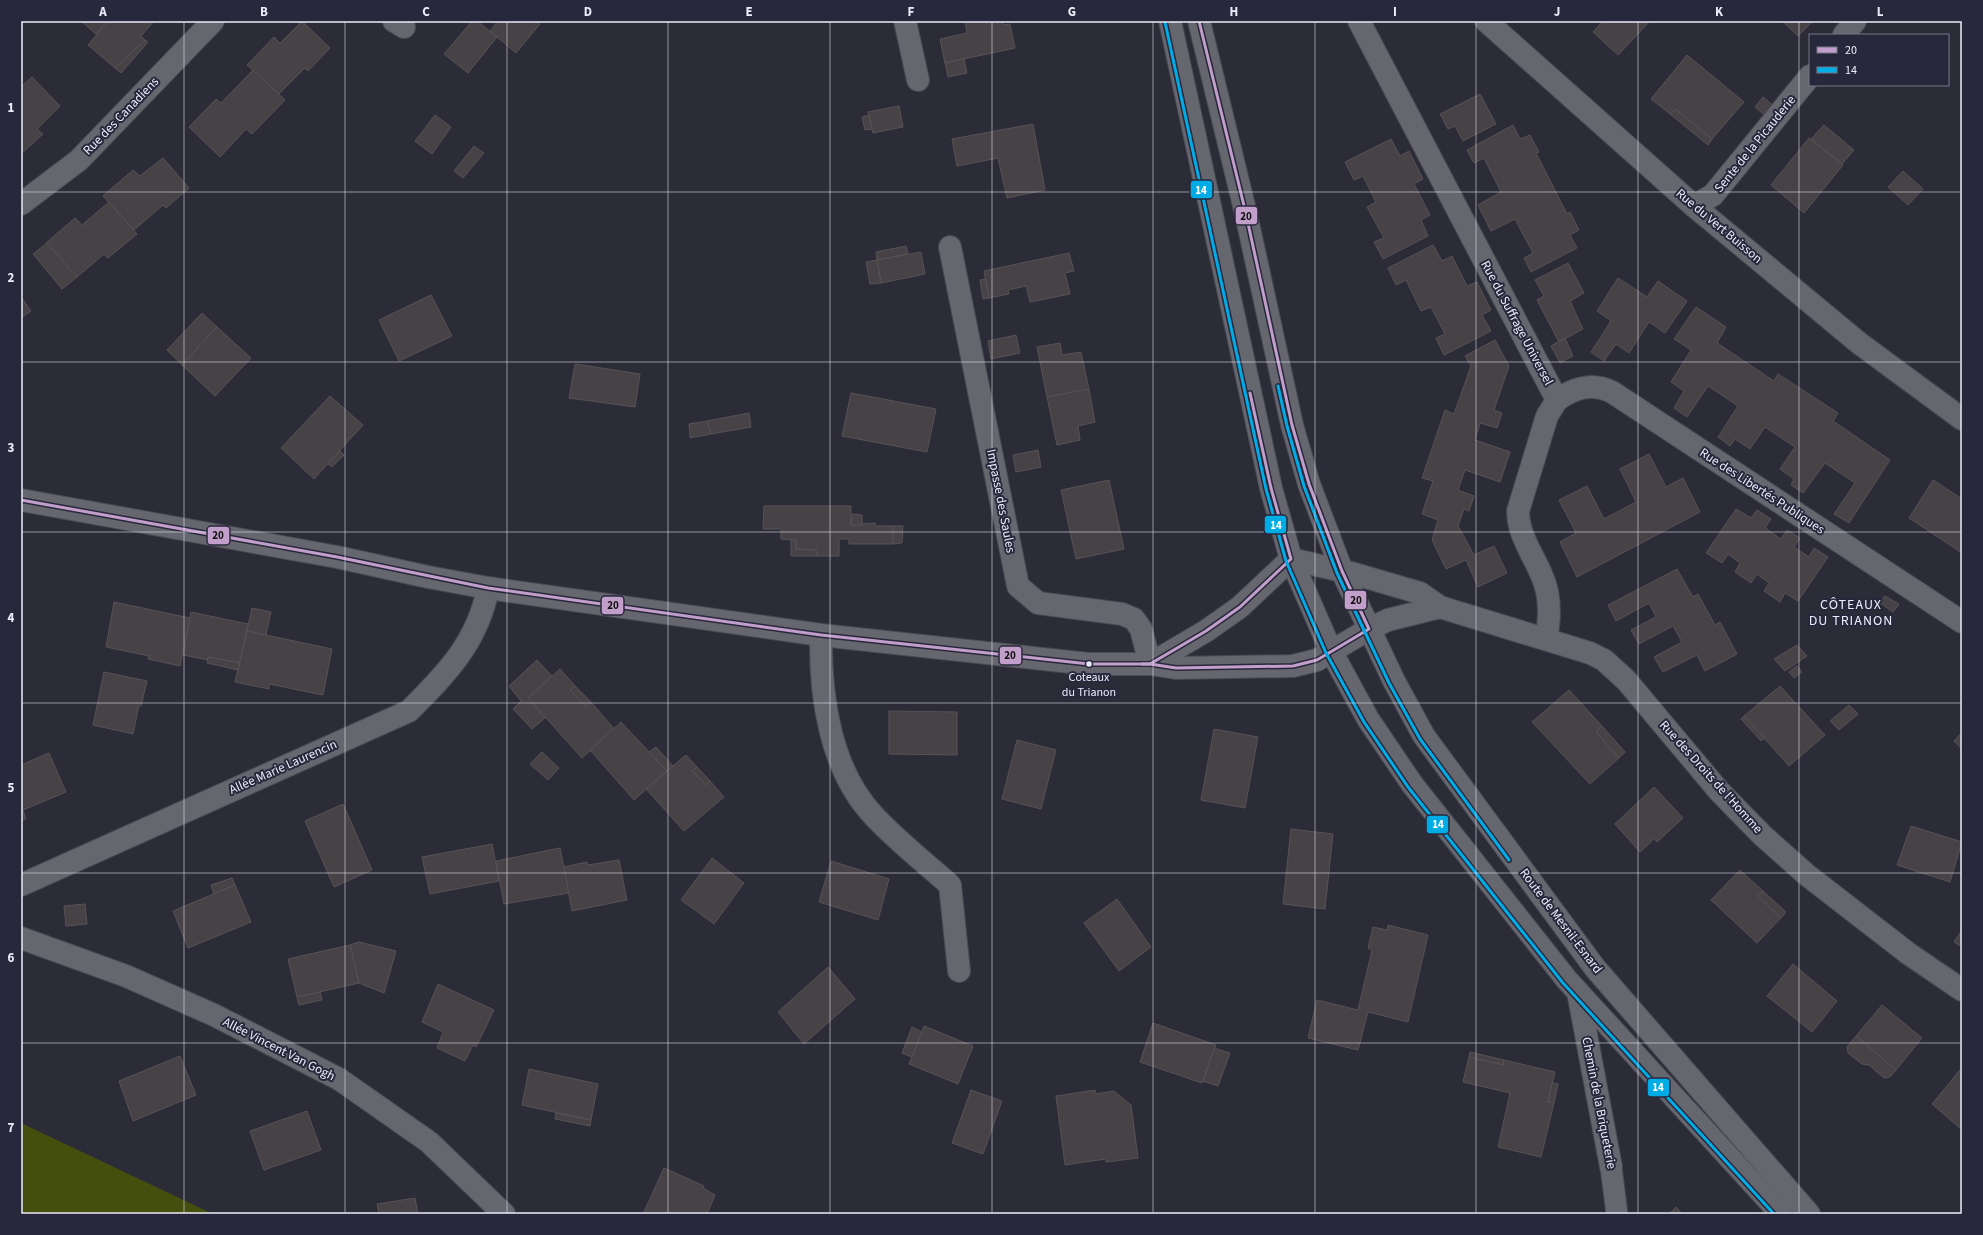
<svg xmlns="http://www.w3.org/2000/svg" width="1983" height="1235" viewBox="0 0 1983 1235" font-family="'Source Sans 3',sans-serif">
	<rect width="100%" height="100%" fill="#2c2c38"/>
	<path fill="#444f0e" d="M21 1123 213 1214H21Z"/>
	<g fill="#464246" stroke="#575256">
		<path d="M81 21H108L96 34Z"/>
		<path d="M108 21H154L141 36 145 40 115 68 88 45Z"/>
		<path d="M302 21 330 48 308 71 305 68 279 94 247 65 274 37 280 43Z"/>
		<path d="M472 21H477L497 37 468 73 444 54Z"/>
		<path d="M498 21H536L540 24 516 53 490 31Z"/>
		<path d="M965 21H1003L1004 25 1010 24 1015 48 945 63 940 39 967 33Z"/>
		<path d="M1603 21H1650L1618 55 1593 32Z"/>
		<path d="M1782 21H1813L1798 36Z"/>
		<path d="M145 40 148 42 121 73 115 68Z"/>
		<path d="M1687 55 1744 102 1712 139 1675 109 1670 114 1651 99Z"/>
		<path d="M964 59 967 73 948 77 945 63Z"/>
		<path d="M253 70 285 100 252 134 246 129 220 157 189 127 216 99 221 103Z"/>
		<path d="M32 77 60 106 37 129 43 134 21 154V87Z"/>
		<path d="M1480 94 1496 124 1463 141 1455 126 1448 129 1440 114Z"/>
		<path d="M1763 97 1775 107 1767 117 1755 107Z"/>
		<path d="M899 106 903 127 873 133 868 112Z"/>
		<path d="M1675 109 1712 139 1708 145 1670 114Z"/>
		<path d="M435 115 451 127 432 154 415 141Z"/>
		<path d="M869 115 872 129 865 130 862 117Z"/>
		<path d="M1033 124 1045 190 1007 198 998 158 957 166 952 139Z"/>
		<path d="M1513 125 1520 139 1530 135 1539 152 1536 153 1567 214 1570 212 1579 230 1570 235 1577 248 1531 272 1524 258 1533 253 1515 219 1491 231 1478 205 1501 192 1484 158 1474 163 1467 150Z"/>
		<path d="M1824 125 1854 150 1842 164 1811 139Z"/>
		<path d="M1809 138 1843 165 1804 213 1771 185Z"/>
		<path d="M1391 139 1400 156 1409 151 1423 179 1414 184 1430 215 1421 220 1428 236 1383 259 1374 242 1384 238 1367 207 1376 202 1363 176 1354 180 1345 162Z"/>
		<path d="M474 146 484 153 463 178 454 171Z"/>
		<path d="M163 158 189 188 166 208 163 205 134 230 103 196 133 170 140 176Z"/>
		<path d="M1903 171 1923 189 1908 205 1888 187Z"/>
		<path d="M109 202 137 234 108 258 104 254 77 277 46 243 75 218 82 225Z"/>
		<path d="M47 243 77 277 62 289 33 254Z"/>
		<path d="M1433 245 1442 261 1452 256 1467 286 1477 282 1491 310 1482 315 1491 331 1444 355 1436 338 1445 334 1431 307 1421 311 1406 280 1396 285 1388 268Z"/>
		<path d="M906 246 908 254 877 260 876 252Z"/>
		<path d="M921 252 925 274 881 283 877 260Z"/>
		<path d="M1069 253 1074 271 1065 273 1070 294 1030 302 1026 286 1008 290 1009 294 989 298 984 271Z"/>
		<path d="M877 260 881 283 870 284 866 262Z"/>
		<path d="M1568 263 1584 293 1570 301 1583 329 1559 342 1537 300 1544 296 1535 280Z"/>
		<path d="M1618 278 1647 297 1658 281 1687 301 1665 333 1649 322 1629 353 1616 344 1604 361 1591 352 1611 321 1597 311Z"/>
		<path d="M985 279 989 298 983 299 980 280Z"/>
		<path d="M431 295 452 336 399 361 379 320Z"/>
		<path d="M21 297 31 311 21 318Z"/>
		<path d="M1696 307 1726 327 1717 343 1774 381 1778 374 1838 413 1833 421 1890 460 1849 523 1834 514 1855 483 1825 463 1803 493 1791 485 1794 479 1780 469 1795 447 1765 427 1750 449 1735 439 1730 446 1718 437 1738 406 1708 386 1687 417 1674 408 1684 391 1671 382 1691 350 1674 339Z"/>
		<path d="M202 313 217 327 182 365 167 350Z"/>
		<path d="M217 327 251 358 215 396 182 365Z"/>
		<path d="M1016 335 1020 353 991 359 988 341Z"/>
		<path d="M1565 338 1573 356 1560 363 1551 346Z"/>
		<path d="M1495 340 1509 366 1494 410 1502 413 1497 428 1480 423 1475 440 1510 452 1500 482 1465 470 1458 490 1474 496 1469 511 1464 509 1458 526 1474 555 1494 546 1507 573 1478 587 1466 560 1446 569 1432 540 1438 520 1422 514 1433 481 1422 478 1445 410 1454 414 1471 366 1465 356Z"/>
		<path d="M1060 343 1062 355 1081 352 1089 389 1047 397 1037 347Z"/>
		<path d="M575 364 640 374 635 407 569 398Z"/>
		<path d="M1089 389 1095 422 1078 426 1080 440 1057 445 1047 397Z"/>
		<path d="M851 393 936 409 927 452 842 436Z"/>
		<path d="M330 396 363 425 314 479 281 448Z"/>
		<path d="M749 413 751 427 711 434 707 421Z"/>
		<path d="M707 421 711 434 690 438 689 424Z"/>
		<path d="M1038 450 1041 467 1016 472 1013 455Z"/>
		<path d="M340 451 344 455 332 467 328 464Z"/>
		<path d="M1649 454 1666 487 1683 478 1700 512 1577 577 1560 542 1576 533 1559 500 1587 486 1604 519 1636 502 1620 469Z"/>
		<path d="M1109 480 1124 549 1076 559 1061 490Z"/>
		<path d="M1933 480 1962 499V553L1909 518Z"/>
		<path d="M764 506H851V525L875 523V526H893V544H849V539H839V556H817L816 550 796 549V540L781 539V529H763Z"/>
		<path d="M1736 509 1751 518 1757 510 1771 519 1765 528 1781 539 1787 530 1800 538 1794 547 1809 557 1814 548 1828 557 1798 601 1785 593 1780 602 1764 591 1769 583 1757 574 1751 583 1735 572 1740 563 1728 554 1722 563 1706 553Z"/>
		<path d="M852 514 862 515V525H851Z"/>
		<path d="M893 526H903L902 543 893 544Z"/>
		<path d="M791 539 796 540V549L816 550 817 556H791Z"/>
		<path d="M1677 569 1693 597 1698 594 1715 625 1720 622 1737 654 1705 671 1697 655 1663 672 1654 657 1682 642 1673 626 1639 644 1631 630 1656 617 1649 603 1616 621 1608 605Z"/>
		<path d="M1885 596 1899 604 1893 612 1880 603Z"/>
		<path d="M114 602 190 618 180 666 148 659 149 656 106 647Z"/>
		<path d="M252 608 271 612 266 635 247 631Z"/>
		<path d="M191 612 248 624 240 663 208 657V660L183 655Z"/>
		<path d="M247 631 332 649 323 695 269 684V689L235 682Z"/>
		<path d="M1797 645 1807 656 1785 671 1774 659Z"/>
		<path d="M208 657 240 663 238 670 207 663Z"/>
		<path d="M537 660 552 676 528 698 545 718 532 729 513 709 521 701 509 686Z"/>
		<path d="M1797 666 1802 672 1794 678 1789 672Z"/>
		<path d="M560 669 575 686 570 690 586 707 591 702 614 729 582 758 528 698Z"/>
		<path d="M104 672 147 681 141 706 139 705 133 734 93 725Z"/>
		<path d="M575 686 591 702 586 707 570 690Z"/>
		<path d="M1780 686 1825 735 1789 766 1744 716Z"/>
		<path d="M1569 690 1602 726 1596 732 1619 758 1590 784 1532 722Z"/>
		<path d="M1849 705 1858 714 1839 730 1830 721Z"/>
		<path d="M889 711 957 712V755L889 754Z"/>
		<path d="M1744 716 1765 738 1761 741 1741 719Z"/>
		<path d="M621 722 667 771 634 800 590 750Z"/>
		<path d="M1602 726 1625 752 1619 758 1596 732Z"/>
		<path d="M1214 729 1258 737 1245 808 1201 800Z"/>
		<path d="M1962 732V749L1954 741Z"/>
		<path d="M1017 740 1056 750 1041 809 1002 799Z"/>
		<path d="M656 747 673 766 667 771 649 752Z"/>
		<path d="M542 752 559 768 548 780 530 764Z"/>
		<path d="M49 753 66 792 23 810 26 819 21 821V765Z"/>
		<path d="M686 755 697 767 692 771 706 785 710 781 724 797 684 831 646 789Z"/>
		<path d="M697 767 710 781 706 785 692 771Z"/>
		<path d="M1654 787 1683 818 1657 842 1654 839 1640 852 1615 824Z"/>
		<path d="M343 804 372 870 334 887 305 821Z"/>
		<path d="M1911 826 1962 842 1950 882 1897 865Z"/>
		<path d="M1291 829 1333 834 1325 909 1283 904Z"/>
		<path d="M492 844 499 881 430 894 422 857Z"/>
		<path d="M560 848 569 893 504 904 496 861Z"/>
		<path d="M712 858 744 883 714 924 681 900Z"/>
		<path d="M619 860 627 900 572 911 564 867 587 862 588 865Z"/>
		<path d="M831 861 889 879 878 920 819 902Z"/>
		<path d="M1740 870 1763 891 1758 896 1781 918 1757 943 1711 900Z"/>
		<path d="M232 878 235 885 214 894 211 885Z"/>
		<path d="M235 885 251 922 188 948 173 911Z"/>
		<path d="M1763 891 1786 912 1781 918 1758 896Z"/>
		<path d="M1117 899 1151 947 1119 971 1084 923Z"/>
		<path d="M85 904 87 924 66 926 64 906Z"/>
		<path d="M1388 925 1428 935 1408 1022 1368 1012 1358 1050 1308 1038 1317 1000 1358 1010 1372 950 1368 948 1373 927 1387 930Z"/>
		<path d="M1962 930V947L1954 942Z"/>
		<path d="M359 942 396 951 384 993 359 983 350 945Z"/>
		<path d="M350 945 359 983 297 997 288 959Z"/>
		<path d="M1793 964 1837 1001 1812 1032 1767 996Z"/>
		<path d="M828 967 855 999 804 1044 778 1012Z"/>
		<path d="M438 984 494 1010 476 1047 473 1045 465 1061 437 1048 443 1032 422 1022Z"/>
		<path d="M320 992 322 1000 299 1005 297 997Z"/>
		<path d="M1882 1005 1922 1038 1896 1070 1856 1036Z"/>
		<path d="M1153 1023 1216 1045 1202 1083 1140 1062Z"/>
		<path d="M924 1026 973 1046 958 1084 909 1064Z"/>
		<path d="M912 1027 922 1032 912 1057 902 1053Z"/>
		<path d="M1856 1036 1896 1070 1890 1077 1884 1078 1869 1065 1862 1064 1848 1053 1847 1047Z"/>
		<path d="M1214 1048 1230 1053 1218 1086 1203 1081Z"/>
		<path d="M1470 1052 1504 1060 1503 1065 1469 1057Z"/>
		<path d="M180 1056 196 1095 133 1121 119 1081Z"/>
		<path d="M1469 1057 1503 1065 1504 1060 1555 1072 1548 1102 1554 1103 1541 1157 1498 1147 1510 1093 1463 1082Z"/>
		<path d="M529 1069 598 1084 591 1120 522 1105Z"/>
		<path d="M1960 1070 1962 1072V1130L1932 1104Z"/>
		<path d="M1552 1083 1558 1084 1554 1103 1548 1102Z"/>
		<path d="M971 1090 1002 1101 983 1154 952 1143Z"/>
		<path d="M1095 1090 1096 1094 1114 1091 1131 1105 1138 1158 1106 1162V1159L1065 1165 1056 1096Z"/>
		<path d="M307 1111 321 1150 264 1170 250 1131Z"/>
		<path d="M556 1113 591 1120 590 1126 555 1119Z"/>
		<path d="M664 1168 704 1186 703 1188 715 1195 707 1214H643Z"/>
		<path d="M415 1198 418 1214H379L377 1204Z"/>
		<path d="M1676 1207 1682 1214H1669Z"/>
	</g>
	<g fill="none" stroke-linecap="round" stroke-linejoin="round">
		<g stroke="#494953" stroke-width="23">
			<path id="pedestrian" d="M1611 1167 1617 1214"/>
		</g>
		<g stroke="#494953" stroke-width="24">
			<g id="minor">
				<path d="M394 21 404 27"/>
				<path d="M905 21 918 80"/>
				<path d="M1359 21 1557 400 1547 416 1518 511C1518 535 1533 554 1542 576 1551 596 1550 619 1546 639"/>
				<path d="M1486 21 1694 206 1859 343 1962 419"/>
				<path d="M1844 35 1855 21"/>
				<path d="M21 204 79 160 213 21"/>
				<path d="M1694 206 1713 195 1810 76"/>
				<path d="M950 247 1018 586 1038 603 1122 614 1134 619 1141 629 1150 664"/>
				<path d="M1557 400C1574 388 1592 382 1612 392L1962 622"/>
				<path d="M21 500 337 557 428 577 488 588 821 635 1089 664H1150L1176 668 1293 666 1317 660 1369 629 1388 620 1440 607"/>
				<path d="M821 635C820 696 830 769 873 815 896 840 924 862 950 885L959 971"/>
				<path d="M1150 664 1206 631 1240 607 1291 559 1355 574 1420 593 1440 607 1590 653 1604 660 1626 680 1719 791 1762 835 1807 875 1909 954 1962 990"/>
				<path d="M21 885 409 711C446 674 478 642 488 588"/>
				<path d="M21 938 126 976 214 1015 339 1079 429 1142 504 1214"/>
				<path d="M1578 992 1611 1167"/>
			</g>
		</g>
		<g stroke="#494953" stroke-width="24">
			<g id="secondary">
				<path d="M1170 21 1271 488 1291 559 1331 651 1368 719 1412 784 1567 980 1781 1214"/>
				<path d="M1199 21 1246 214 1292 425 1309 484 1342 571 1394 681 1424 736 1595 968 1809 1214"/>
			</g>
		</g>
		<use href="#pedestrian" stroke="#66666f" stroke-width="21"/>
		<use href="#minor" stroke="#66666f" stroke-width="22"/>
		<use href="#secondary" stroke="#66666f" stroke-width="22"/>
		<g stroke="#28283c" stroke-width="6">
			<g id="bus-1">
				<path d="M21 500 337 557 488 588 821 635 1089 664H1150L1176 668 1293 666 1317 660 1369 629 1342 571 1309 484 1292 425 1246 214 1199 21"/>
				<path d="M1142 664H1150L1206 631 1240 607 1291 559 1271 488 1250 393"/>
			</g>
		</g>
		<g stroke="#28283c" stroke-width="6">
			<g id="bus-2">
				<path d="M1165 22 1266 489 1286 561 1326 653 1364 722 1408 787 1563 983 1774 1214"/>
				<path d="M1278 386 1287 426 1304 486 1337 573 1389 683 1420 739 1509 860"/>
			</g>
		</g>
		<use href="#bus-1" stroke="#c29fca" stroke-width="3"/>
		<use href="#bus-2" stroke="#00ace6" stroke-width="3"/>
	</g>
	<path fill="none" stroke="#ececfa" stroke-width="1" stroke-opacity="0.55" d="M184 21V1214M345 21V1214M507 21V1214M668 21V1214M830 21V1214M992 21V1214M1153 21V1214M1315 21V1214M1476 21V1214M1638 21V1214M1799 21V1214M21 192H1962M21 362H1962M21 532H1962M21 703H1962M21 873H1962M21 1043H1962"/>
	<circle fill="#ececfa" stroke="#28283c" stroke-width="1.5" cx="1089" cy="664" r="3.5"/>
	<g text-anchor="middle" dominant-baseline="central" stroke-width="4" stroke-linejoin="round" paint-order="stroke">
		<g font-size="12" fill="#ececfa" stroke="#28283c">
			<text x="1089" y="677">Coteaux<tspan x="1089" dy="15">du Trianon</tspan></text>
		</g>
		<g font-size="13" fill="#ececfa" stroke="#28283c">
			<text transform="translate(121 116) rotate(-46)">Rue des Canadiens</text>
			<text transform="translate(1755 144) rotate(-51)">Sente de la Picauderie</text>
			<text transform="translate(1719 226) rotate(40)">Rue du Vert Buisson</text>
			<text transform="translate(1517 323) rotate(62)">Rue du Suffrage Universel</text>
			<text transform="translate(1762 491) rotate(33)">Rue des Libertés Publiques</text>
			<text transform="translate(1001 501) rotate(79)">Impasse des Saules</text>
			<text transform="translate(283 767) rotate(-24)">Allée Marie Laurencin</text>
			<text transform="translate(1711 777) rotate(48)">Rue des Droits de l'Homme</text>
			<text transform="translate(1561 921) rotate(53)">Route de Mesnil-Esnard</text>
			<text transform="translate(279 1049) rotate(27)">Allée Vincent Van Gogh</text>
			<text transform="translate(1599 1103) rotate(79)">Chemin de la Briqueterie</text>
		</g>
		<g font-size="14" letter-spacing="1" fill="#ececfa" stroke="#28283c">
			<text x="1851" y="605">CÔTEAUX<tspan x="1851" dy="16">DU TRIANON</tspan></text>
		</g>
	</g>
	<g stroke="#28283c" stroke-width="1.5">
		<rect x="1190" y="180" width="23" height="19" rx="4" fill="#00ace6"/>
		<rect x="1235" y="206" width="23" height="19" rx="4" fill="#c29fca"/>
		<rect x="1264" y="515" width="23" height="19" rx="4" fill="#00ace6"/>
		<rect x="207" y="526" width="23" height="19" rx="4" fill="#c29fca"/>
		<rect x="1344" y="590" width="23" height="20" rx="4" fill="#c29fca"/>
		<rect x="601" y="596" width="23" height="19" rx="4" fill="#c29fca"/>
		<rect x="999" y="646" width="23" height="19" rx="4" fill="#c29fca"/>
		<rect x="1426" y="815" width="23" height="19" rx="4" fill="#00ace6"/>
		<rect x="1647" y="1078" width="23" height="19" rx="4" fill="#00ace6"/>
	</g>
	<g font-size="11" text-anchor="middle" font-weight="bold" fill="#fff">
		<text x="1201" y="194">14</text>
		<text x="1276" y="529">14</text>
		<text x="1438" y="828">14</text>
		<text x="1658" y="1091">14</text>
	</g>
	<g font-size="11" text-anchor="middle" font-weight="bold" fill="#111">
		<text x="1246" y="220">20</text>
		<text x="218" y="539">20</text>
		<text x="1356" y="604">20</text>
		<text x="613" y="609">20</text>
		<text x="1010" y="659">20</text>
	</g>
	<rect width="1983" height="1235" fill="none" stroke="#28283c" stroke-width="44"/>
	<rect x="1809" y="34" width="140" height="52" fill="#28283c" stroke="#767688"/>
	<rect x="1817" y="47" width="20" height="6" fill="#c29fca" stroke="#767688"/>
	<text x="1845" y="54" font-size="12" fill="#ececfa">20</text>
	<rect x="1817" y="67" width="20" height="6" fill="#00ace6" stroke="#767688"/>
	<text x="1845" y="74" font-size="12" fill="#ececfa">14</text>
	<rect x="22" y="22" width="1939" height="1191" fill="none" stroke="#ececfa" stroke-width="1.5"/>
	<g font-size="13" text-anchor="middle" font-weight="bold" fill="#ececfa">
		<text x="103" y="16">A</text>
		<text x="264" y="16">B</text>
		<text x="426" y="16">C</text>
		<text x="588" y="16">D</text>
		<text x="749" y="16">E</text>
		<text x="911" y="16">F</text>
		<text x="1072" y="16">G</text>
		<text x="1234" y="16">H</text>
		<text x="1395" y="16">I</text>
		<text x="1557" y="16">J</text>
		<text x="1719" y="16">K</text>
		<text x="1880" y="16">L</text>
		<text x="11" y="112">1</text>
		<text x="11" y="282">2</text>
		<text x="11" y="452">3</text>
		<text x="11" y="622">4</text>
		<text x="11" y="792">5</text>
		<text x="11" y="962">6</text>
		<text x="11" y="1132">7</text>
	</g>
</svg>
